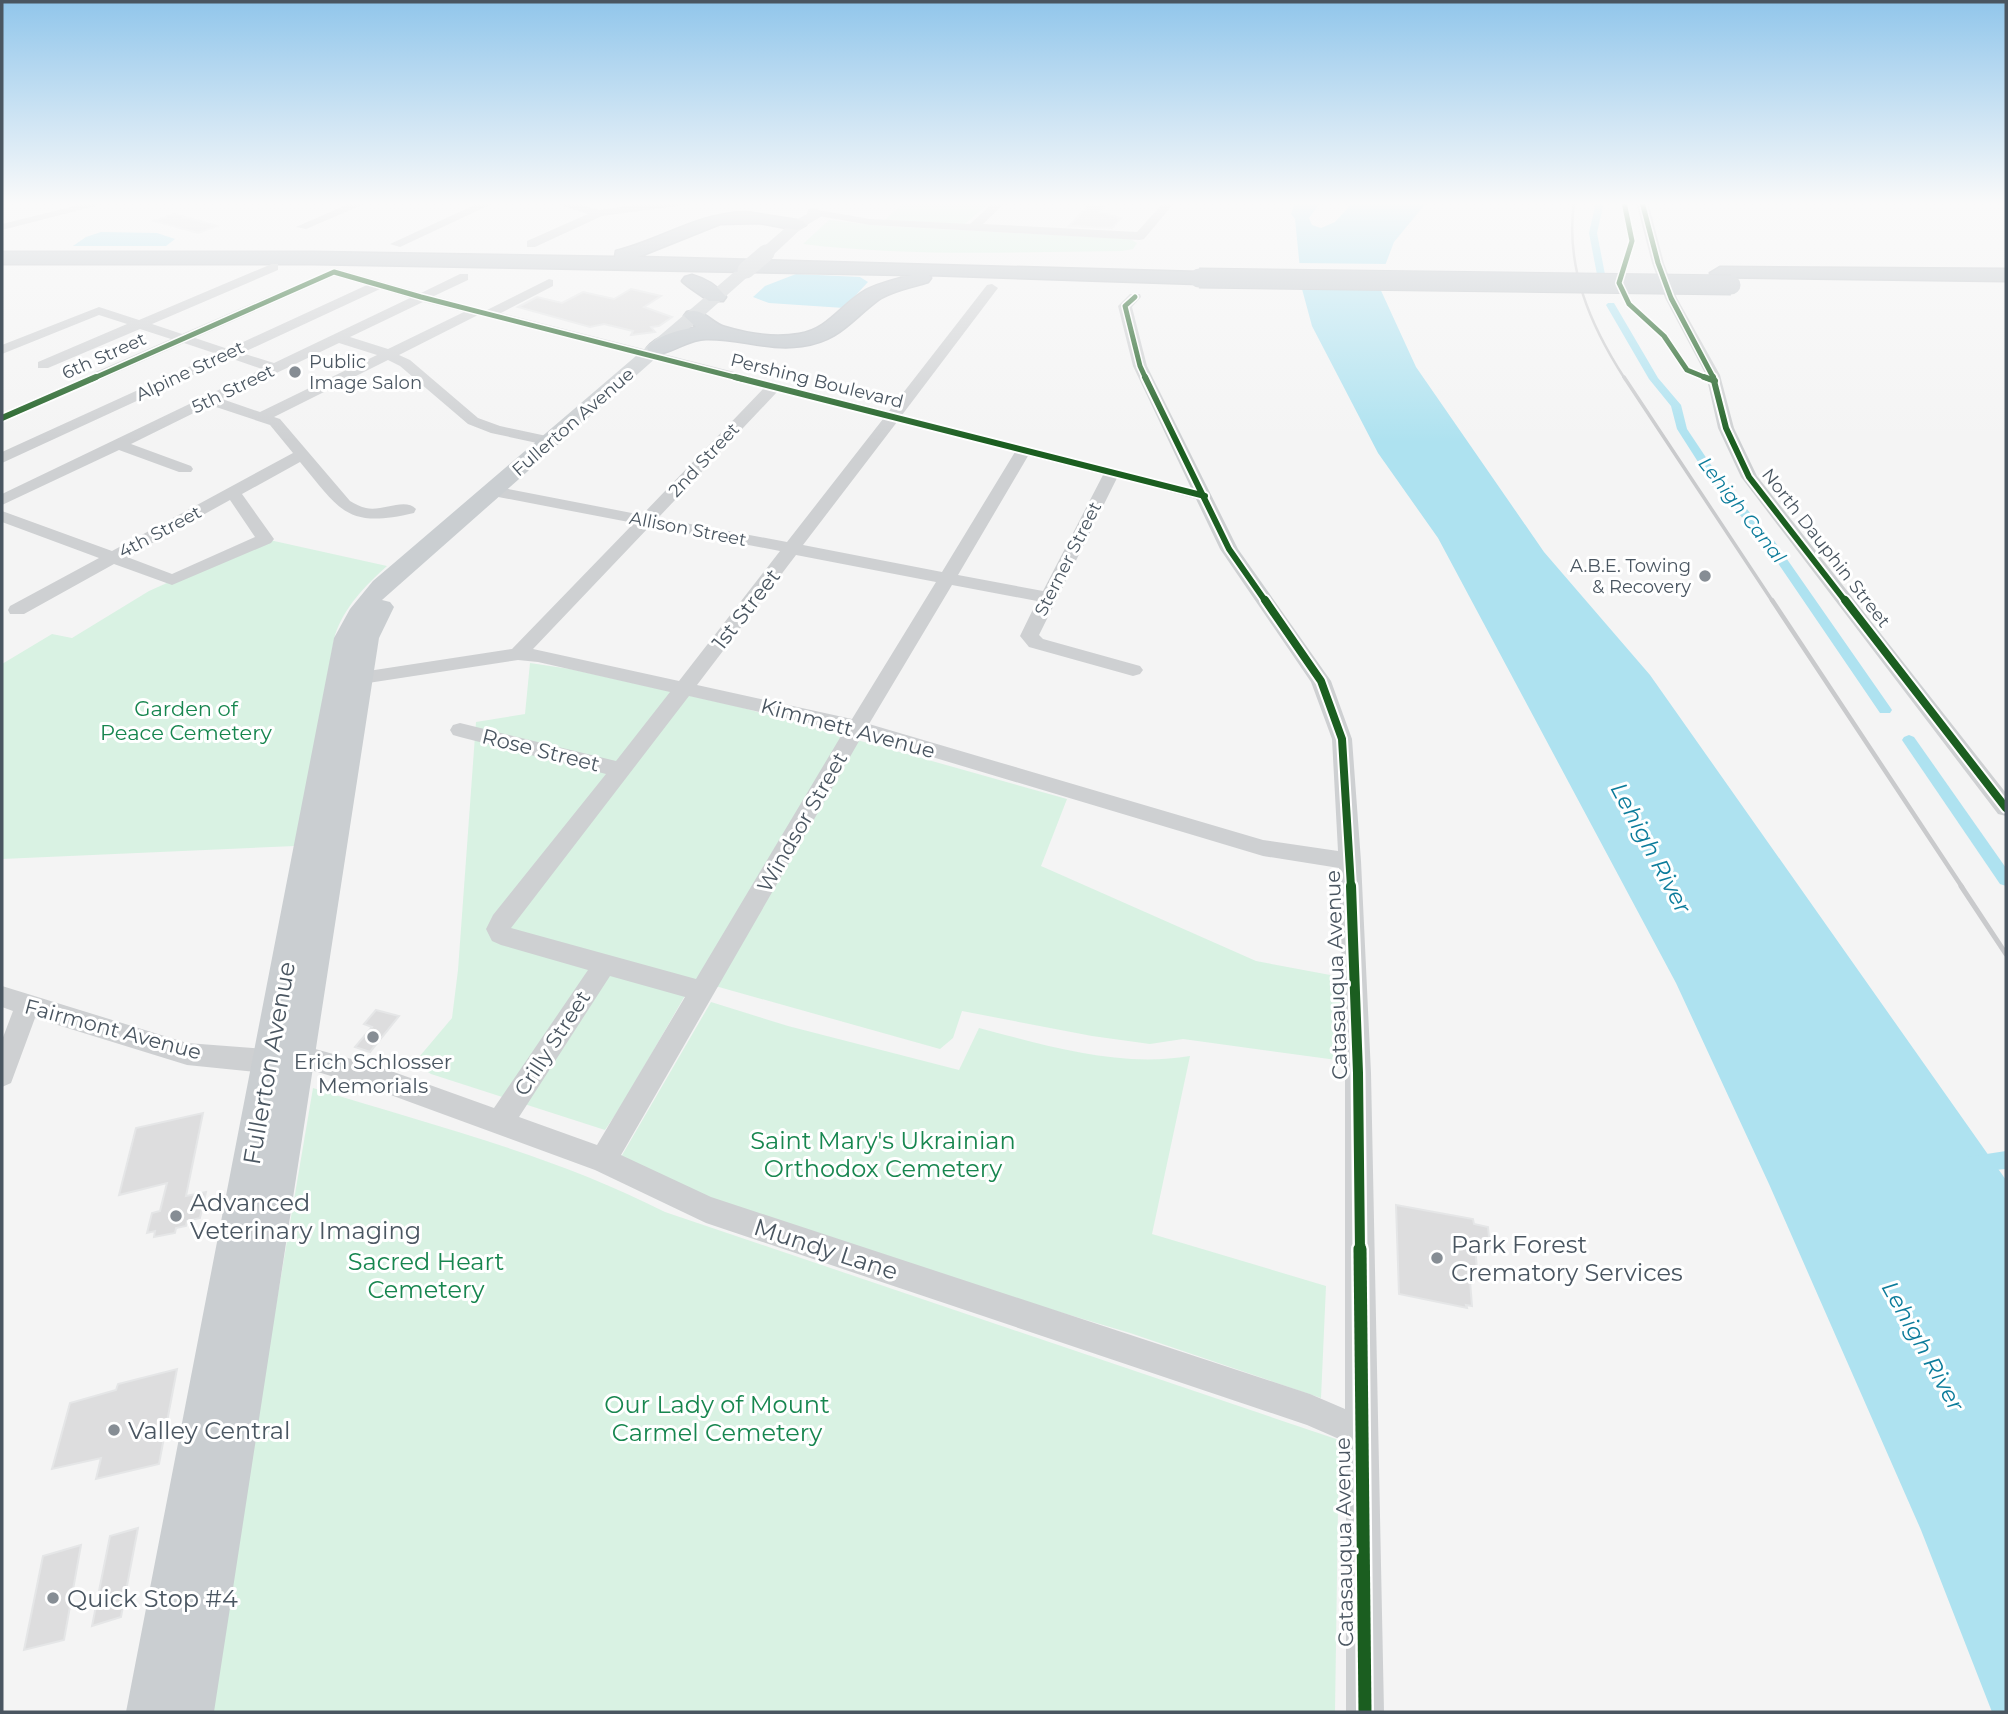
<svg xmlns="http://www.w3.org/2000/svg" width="2008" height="1714" viewBox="0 0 2008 1714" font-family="Montserrat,sans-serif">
	<rect width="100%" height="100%" fill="#f4f4f4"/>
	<g fill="#d9f2e3">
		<path d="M904 202H990L965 224 885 220Z"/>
		<path d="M829 220 881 226 1130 239 1137 243 1133 249 1122 251C1016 252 909 257 803 244Z"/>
		<path d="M265 539 387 566C365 586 345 606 335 635L295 846 2 859V664L52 634 72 638 149 591Z"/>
		<path d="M530 663 570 669 740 707 1067 799 1041 866 1256 961 1341 977 1344 1061 1183 1039 1150 1044 1092 1036 962 1011 953 1038 940 1049 694 980 622 1105 605 1130 431 1074 414 1063 452 1018 458 970 476 722 525 714Z"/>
		<path d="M711 1002 788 1026 959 1070 979 1028C1048 1046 1119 1068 1190 1056L1152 1234 1326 1286 1321 1398 1130 1333 764 1224 621 1157Z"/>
		<path d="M313 1088C431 1125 554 1155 665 1212L1339 1440 1335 1712H207Z"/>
	</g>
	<g fill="#aee2f0">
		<path d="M1295 202H1321L1309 218 1312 225 1321 228 1335 222 1353 202H1427L1394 242 1378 284 1416 367 1544 552 1650 675 2006 1180V1712H1992L1921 1530 1769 1184 1676 983 1438 538 1378 453 1312 326 1302 289 1295 219 1291 214Z"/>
		<path d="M101 232 157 233 175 239 166 246H73L86 237Z"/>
		<path d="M796 274 860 277 868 282 844 308 769 303 753 297 765 286Z"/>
	</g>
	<path fill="#f4f4f4" d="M1295 263 1390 264 1386 274 1296 273Z"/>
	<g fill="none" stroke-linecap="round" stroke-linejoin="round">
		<g fill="#aee2f0" fill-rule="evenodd">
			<path d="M1596 202H1604L1597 233 1608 290 1604 293 1600 290 1589 233Z"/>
			<path d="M1608 303H1614L1658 378 1681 405 1687 429 1717 474 1775 542 1890 707 1892 710 1890 713H1880L1767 547 1707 476 1677 429 1671 406 1649 379 1606 305Z"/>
			<path d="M1909 735 1914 737 2006 868V886L2000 884 1904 743 1902 740 1904 737Z"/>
			<path d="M2006 1151V1169L1974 1172 1967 1169 1964 1163 1967 1157Z"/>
		</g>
	</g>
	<g fill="#ddddde" stroke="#e5e6e7" stroke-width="2">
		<path d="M1089 205 1103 207 1099 212 1121 218 1112 228 1069 226Z"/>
		<path d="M174 214 217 226 198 233 154 221Z"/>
		<path d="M631 289 661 296 644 307 672 317 659 326 651 327 655 332 631 335 633 331 604 324 590 327 518 307 537 297 562 303 583 292 614 299Z"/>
		<path d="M376 1010 399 1016 370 1052 355 1047 372 1027 364 1024Z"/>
		<path d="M203 1113 186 1196 206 1192 200 1218 187 1221 186 1226 176 1228 175 1233 154 1237 155 1231 147 1233 152 1213 160 1211 167 1183 119 1195 136 1128Z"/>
		<path d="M1396 1205 1473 1219 1474 1224 1488 1227 1490 1248 1475 1245 1477 1270 1469 1268 1472 1306 1466 1305 1467 1308 1399 1294Z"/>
		<path d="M177 1369 159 1464 96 1479 101 1458 52 1469 70 1403 116 1390 118 1384Z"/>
		<path d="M138 1528 121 1617 92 1626 110 1536Z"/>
		<path d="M81 1545 64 1640 24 1650 43 1556Z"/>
	</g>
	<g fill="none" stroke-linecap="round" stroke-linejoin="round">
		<g stroke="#b9bec3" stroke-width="3">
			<g id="highway">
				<path d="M746 212 803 221 806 225 797 230 759 223 720 224 638 257 1199 272 1209 278 1199 284 929 275 931 278 928 282C913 287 891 291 878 300 850 321 839 341 802 346 768 351 739 338 706 339 686 339 669 357 650 353L647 348C657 335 680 330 696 327L684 316 687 312C704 307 710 323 725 327 748 334 775 338 799 334 829 329 841 304 866 290 879 283 897 279 912 275L313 264H2V252H313L615 257 616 251C661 240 698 213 746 212Z"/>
				<path d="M1720 267 2006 269V281L1713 277 1710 273Z"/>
				<path d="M692 275C706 279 717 285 726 297L723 301H709C703 296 686 286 682 281L685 277Z"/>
			</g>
		</g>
		<g fill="#ced0d2" fill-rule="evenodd">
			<path d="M91 202H111L2 230V224Z"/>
			<path d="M353 202H369L306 229 296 227Z"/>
			<path d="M481 202H496L400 247 390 244Z"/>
			<path d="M551 202H570L599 210 657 202H690L685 205 602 216 535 247H527V241L588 214Z"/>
			<path d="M994 202H1006L983 224 1137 232 1164 202H1175L1144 239 1140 240 870 225 813 215 807 212 813 209 870 219 970 224Z"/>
			<path d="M1636 202H1648L1664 263 1677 298 1720 375 1734 428 1757 476 2006 793V816L1998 814 1741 477 1718 428 1706 375 1665 298 1652 263Z"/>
			<path d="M274 263 278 264V270L152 324 182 334 334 268 421 293 460 274H468V280L434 296 487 310 549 279 553 280V286L501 313 889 411 987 285 992 284 998 288 902 415 1191 488 1133 366 1118 306 1130 294H1140L1141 297 1132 307 1147 366 1238 549 1331 681 1352 739 1361 861 1371 1073 1384 1712H1346V1442L1307 1425 706 1223 595 1170 377 1090 288 1063 284 1055 288 1047 297 1044 377 1066 494 1108 588 970 501 945 492 941 486 929 493 915 606 774 460 737 453 735 450 730 453 725 460 723 616 761 670 692 538 662 518 660 342 687 335 686 332 681 335 676 342 675 512 649 634 523 493 496 485 491 487 488 493 486 642 515 764 388 478 315 399 355 410 360 478 418 500 426 556 438 559 441 556 444 551 446 491 433 468 424 400 366 388 360 274 417 280 419 350 501C355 504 361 507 366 508 382 512 405 497 416 509L414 513C346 529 340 510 300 462L242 494 274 539 271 543 172 585 114 564 24 614H10L8 610 10 606 99 558 2 522V511L112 551 293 453 270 425 210 405 131 444 191 466 193 469 191 472H179L119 450 2 505V494L262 369 230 358 2 463V452L217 354 184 343 2 423V413L171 339 140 329 48 368H38V362L127 324 99 315 2 354V345L99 307 139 320ZM335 276 367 285 228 349 195 338ZM380 289 410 298 274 363 242 353ZM423 302 464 312 388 349 350 337ZM339 343 377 355 260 412 222 399ZM777 392 883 419 787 542 658 518ZM897 422 1015 452 942 572 803 545ZM1028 456 1103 475 1043 591 958 575ZM1117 478 1196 499 1220 549 1311 682 1332 739 1338 851 1263 840 869 724 952 585 1037 601 1020 636 1029 647 1133 676 1140 674 1143 670 1140 666 1043 639 1039 635ZM230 500 255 537 172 574 127 557ZM650 526 780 551 679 681 533 649ZM796 555 936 582 852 719 697 685ZM689 696 844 731 696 979 511 928ZM862 736 1263 856 1339 868 1345 1073V1409L1310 1394 711 1197 621 1155ZM610 976 685 997 597 1145 519 1117Z"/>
			<path d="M2 986 187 1043 267 1049 276 1053 280 1061 276 1069 267 1073 187 1065 35 1018 11 1083 2 1087V1040L13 1011 2 1007Z"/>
		</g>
		<g fill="#caced1" fill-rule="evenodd">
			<path d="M813 208 818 209 822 216 802 228 772 256H760L758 253 760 250 792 222 807 214 808 209Z"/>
			<path d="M746 265 752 267 754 270 752 273 382 600 390 602 394 607 379 638 214 1712H126L334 638 350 609 373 581 740 267Z"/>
		</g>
		<use href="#highway" fill="#bec4c9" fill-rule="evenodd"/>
		<path stroke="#c9cacc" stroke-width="2.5" d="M1574 202C1565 267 1590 325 1625 379"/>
		<path stroke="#c9cacc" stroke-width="3.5" d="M1624 377 1773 602"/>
		<path stroke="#c9cacc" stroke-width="4.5" d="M1772 600 1962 887"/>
		<path stroke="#c9cacc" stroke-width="5" d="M1961 886 2006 954"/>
		<g stroke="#b9bec3" stroke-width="21" stroke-linecap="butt">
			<path id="highway-bridge" d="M1199 278 1731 285"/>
		</g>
		<path stroke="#caced1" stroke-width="17" d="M746 270 766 253"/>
		<use href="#highway-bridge" stroke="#bec4c9" stroke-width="19"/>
		<g stroke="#fff" stroke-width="8">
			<g id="cycleway-far4">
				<path d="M1624 202 1632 241 1619 283 1629 304 1664 336 1687 370 1709 379"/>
				<path d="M1642 202 1658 263 1671 298 1714 379"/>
				<path d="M1135 297 1125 306 1140 366 1146 379"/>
				<path d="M92 379 334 272 421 297 742 379"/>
			</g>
		</g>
		<g stroke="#fff" stroke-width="10">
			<g id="cycleway-far3">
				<path d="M735 377 1205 496"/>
				<path d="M1145 377 1229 549 1266 602"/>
				<path d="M1704 377 1715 381"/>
				<path d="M1713 377 1726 428 1749 477 1846 602"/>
				<path d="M2 418 96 377"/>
			</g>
		</g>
		<g stroke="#fff" stroke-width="12">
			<g id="cycleway-far2">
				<path d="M1265 600 1321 681 1342 739 1351 887"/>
				<path d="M1845 600 2006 808"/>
			</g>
		</g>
		<g stroke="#fff" stroke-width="15">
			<path id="cycleway-far1" d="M1351 886 1358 1073 1360 1251"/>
		</g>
		<g stroke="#fff" stroke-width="18">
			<path id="cycleway" d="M1360 1249 1365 1712"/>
		</g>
		<use href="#cycleway-far4" stroke="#1b5e20" stroke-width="5"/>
		<use href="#cycleway-far3" stroke="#1b5e20" stroke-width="6"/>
		<use href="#cycleway-far2" stroke="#1b5e20" stroke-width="8"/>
		<use href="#cycleway-far1" stroke="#1b5e20" stroke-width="10"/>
		<use href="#cycleway" stroke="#1b5e20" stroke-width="13"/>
	</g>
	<linearGradient id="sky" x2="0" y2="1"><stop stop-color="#91c6eb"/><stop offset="0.46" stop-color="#fafafa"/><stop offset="1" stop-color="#fafafa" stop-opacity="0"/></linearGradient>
	<rect width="2008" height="442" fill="url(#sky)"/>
	<g fill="#868d94" stroke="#fff" stroke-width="2.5">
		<circle cx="295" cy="372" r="7"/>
		<circle cx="1705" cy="576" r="7"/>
		<circle cx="373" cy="1037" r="7"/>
		<circle cx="176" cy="1216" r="7"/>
		<circle cx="1437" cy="1258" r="7"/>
		<circle cx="114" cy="1430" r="7"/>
		<circle cx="53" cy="1598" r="7"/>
	</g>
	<g text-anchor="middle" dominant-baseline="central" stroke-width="6" stroke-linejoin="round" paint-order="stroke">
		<g font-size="18" fill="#4a5661" stroke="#fff">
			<text transform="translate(104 356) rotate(-24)">6th Street</text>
			<text transform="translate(190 371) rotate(-25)">Alpine Street</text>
			<text transform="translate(817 381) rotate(14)">Pershing Boulevard</text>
			<text transform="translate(233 389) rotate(-26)">5th Street</text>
			<text transform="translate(573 422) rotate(-41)">Fullerton Avenue</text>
			<text transform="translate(704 460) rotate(-47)">2nd Street</text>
			<text transform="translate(688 529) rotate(11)">Allison Street</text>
			<text transform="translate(160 532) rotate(-28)">4th Street</text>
			<text transform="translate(1826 548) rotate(52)">North Dauphin Street</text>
			<text transform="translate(1068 559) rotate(-63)">Sterner Street</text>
		</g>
		<g font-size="18" fill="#4a5661" stroke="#fff" text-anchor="start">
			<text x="309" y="362">Public<tspan x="309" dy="21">Image Salon</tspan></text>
			<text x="1691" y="566" text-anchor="end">A.B.E. Towing<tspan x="1691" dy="21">&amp; Recovery</tspan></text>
		</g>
		<g font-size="19" font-style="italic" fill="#0c7c9b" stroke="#fff">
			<text transform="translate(1742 510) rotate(52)">Lehigh Canal</text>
		</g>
		<g font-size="21" fill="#4a5661" stroke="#fff">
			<text transform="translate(746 609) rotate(-52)">1st Street</text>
			<text transform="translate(848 728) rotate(15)">Kimmett Avenue</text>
			<text transform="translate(541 750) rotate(14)">Rose Street</text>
			<text transform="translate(802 822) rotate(-60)">Windsor Street</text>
			<text transform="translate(1336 975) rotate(-92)">Catasauqua Avenue</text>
			<text transform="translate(113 1029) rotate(15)">Fairmont Avenue</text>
			<text transform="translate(552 1043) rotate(-57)">Crilly Street</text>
			<text transform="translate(1344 1542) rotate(-91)">Catasauqua Avenue</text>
		</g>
		<g font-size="21" fill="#17864f" stroke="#fff">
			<text x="186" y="708">Garden of<tspan x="186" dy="24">Peace Cemetery</tspan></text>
		</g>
		<g font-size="21" fill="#4a5661" stroke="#fff">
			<text x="373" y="1061">Erich Schlosser<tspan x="373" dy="24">Memorials</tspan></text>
		</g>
		<g font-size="23" font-style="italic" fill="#0c7c9b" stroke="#fff">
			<text transform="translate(1651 848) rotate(62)">Lehigh River</text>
			<text transform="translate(1923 1346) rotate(61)">Lehigh River</text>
		</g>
		<g font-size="24" fill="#4a5661" stroke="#fff">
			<text transform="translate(269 1063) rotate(-80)">Fullerton Avenue</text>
			<text transform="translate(826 1249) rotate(18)">Mundy Lane</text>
		</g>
		<g font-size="24" fill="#17864f" stroke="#fff">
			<text x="883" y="1140">Saint Mary's Ukrainian<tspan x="883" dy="28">Orthodox Cemetery</tspan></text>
			<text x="426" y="1261">Sacred Heart<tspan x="426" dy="28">Cemetery</tspan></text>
			<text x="717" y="1404">Our Lady of Mount<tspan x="717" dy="28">Carmel Cemetery</tspan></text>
		</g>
		<g font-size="24" fill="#4a5661" stroke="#fff" text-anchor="start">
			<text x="190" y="1202">Advanced<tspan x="190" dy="28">Veterinary Imaging</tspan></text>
			<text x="1451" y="1244">Park Forest<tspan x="1451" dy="28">Crematory Services</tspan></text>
			<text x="128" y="1430">Valley Central</text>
			<text x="67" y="1598">Quick Stop #4</text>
		</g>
	</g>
	<rect width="2008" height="1714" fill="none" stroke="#4a5661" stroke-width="7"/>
</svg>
